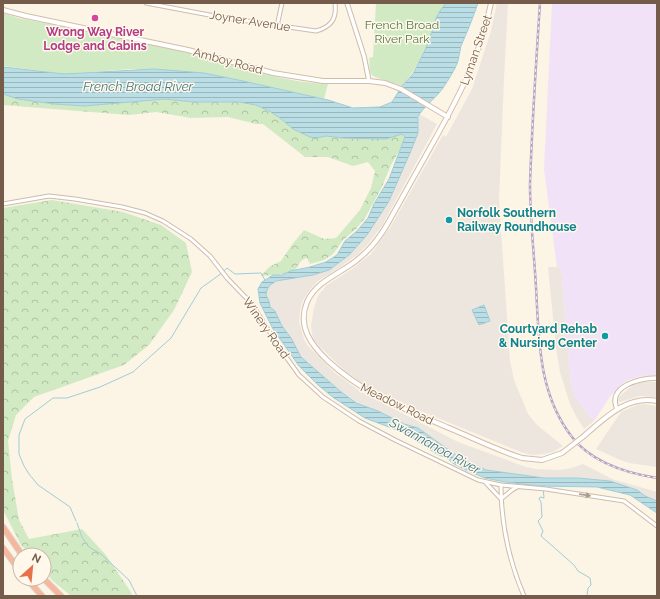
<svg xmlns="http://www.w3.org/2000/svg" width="660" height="599" viewBox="0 0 660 599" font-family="Raleway,sans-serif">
	<defs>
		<pattern id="forest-crowns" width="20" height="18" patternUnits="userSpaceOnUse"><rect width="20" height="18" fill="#d2eac3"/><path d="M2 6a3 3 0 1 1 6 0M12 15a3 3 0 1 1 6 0" fill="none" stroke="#afc1a0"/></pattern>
		<pattern id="water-rules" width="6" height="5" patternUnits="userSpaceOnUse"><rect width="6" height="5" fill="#b9dee6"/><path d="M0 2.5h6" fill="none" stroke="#9bb7bc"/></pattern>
	</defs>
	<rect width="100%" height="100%" fill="#fcf4e5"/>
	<g fill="#ece6df">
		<path d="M497 3H508L504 79 499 200 510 361 514 380 528 414 537 425 563 446 553 452 544 454 532 455 521 452 396 401 369 388 345 371 317 344 313 339 311 326 314 308 318 296 327 285 352 269 371 254 391 226 443 135 446 137 472 89 491 31Z"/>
		<path d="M419 114 437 124 382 226 367 245 357 255 339 268 318 281 312 287 303 300 300 310 299 322 304 339 307 345 335 373 361 392 458 442 526 467 536 469 559 470 572 468 583 464 612 479 657 492V501L645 496 637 490 610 481 544 478 486 470 460 458 418 428 404 424 378 411 356 403 340 391 301 357 291 338 282 326 275 311 270 307 269 301 266 295 267 290 269 286 276 281 313 275 329 270 349 255 367 235 389 201 410 153 417 118Z"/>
		<path d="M548 267H561L571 385 581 406 594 421 584 429 576 416 570 404 560 372 556 348Z"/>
		<path d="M643 382H657V397L640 396 620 402 618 401 619 397 628 389 636 384Z"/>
		<path d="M644 404 657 406V467L629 463 618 459 596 449 621 412 637 405Z"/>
	</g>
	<path fill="#f1e2f8" d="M552 3H657V375L641 376 628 380 622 384 611 395 594 421 581 406 574 396 571 385 561 268 557 267 544 169Z"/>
	<g fill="url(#forest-crowns)">
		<path d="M3 94 18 99 55 104 84 106 165 99 193 102H239L256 105 269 111 280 118 293 129 310 137 316 138 326 136 343 138 378 139H386L402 134 405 137 404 143 391 165 381 189 365 218 356 229 343 240 333 254 324 260 310 264 307 258C298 260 299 268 293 271 284 275 272 275 261 276L269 267 281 261 291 246 304 230 324 239 336 238 360 210 371 188 375 171 368 162 353 166 328 157H305L263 124H256L228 117 191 118 156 112 129 115 3 105Z"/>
		<path d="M52 200 123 212 161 225 186 243 192 272 174 310 149 345 124 365 34 397 16 415 8 441 12 479 19 520 29 539 82 529 105 554 131 592 132 596H71L53 581 44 571V555H30L21 545 3 510V208Z"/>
	</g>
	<g fill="#d2eac3">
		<path d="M376 3H446C444 8 440 11 437 16 435 20 435 26 433 31 423 52 418 68 402 86 396 83 373 78 371 74 369 70 370 62 369 58L373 57Z"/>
		<path d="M3 13 18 18C75 29 132 40 188 53 234 64 280 83 328 84L324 99 204 73 131 69 64 74 3 66Z"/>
	</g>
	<g fill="url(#water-rules)" stroke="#a0cdd7">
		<path d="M446 3H478C473 18 467 32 461 46 460 51 459 56 458 61 455 70 448 80 443 88 435 99 424 106 417 118H418V133L410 153 389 201 367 235 349 255 329 270 313 275 276 281 269 286 267 290 266 295 269 301 270 307 275 311 282 326 291 338 301 357 340 391 356 403 378 411 404 424 418 428 460 458 486 470 544 478H578L610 481 637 490 645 496 657 501V513L630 495 597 487 539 486 505 482 485 478 468 471 454 464 448 459 437 454 402 432 365 418 334 398 318 385 299 366 273 329 260 303 258 289 262 282 273 275H283L290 271 310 267 326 262 337 255 345 241 357 231 368 218 374 204 389 179 405 137 402 134 386 139H378L343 138 326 136 316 138 310 137 293 129 280 118 269 111 256 105 239 102H193L165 99 84 106 55 104 18 99 3 94V67L64 74 154 69 204 73 243 81 328 100 353 108 380 107 392 102 402 86 413 74 425 50 433 29 436 18 440 11Z"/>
		<path d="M484 305 490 321 479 325 472 310Z"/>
	</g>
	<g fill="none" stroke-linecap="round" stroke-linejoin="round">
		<g stroke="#a0cdd7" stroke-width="1">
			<path d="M224 271 227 268 235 274 261 273 265 280"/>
			<path d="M543 486 544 498 540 497 539 499 541 502 542 517 538 521 543 531 541 536 574 565 578 571 590 578 591 585 588 588 587 596"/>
			<path d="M76 521 70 507 38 485 29 474 24 466 19 454V435L25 419 53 398H67L100 387 133 372 171 338 201 288 222 273"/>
			<path d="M77 523 82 537 89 547 101 554 129 580 137 596"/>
		</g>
		<g stroke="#cebcab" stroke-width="5">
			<g id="minor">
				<path d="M146 3 220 17 316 31C331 27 337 19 335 3"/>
				<path d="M277 26 282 3"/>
				<path d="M3 204 49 196 75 199 122 207 145 213 163 221 191 239 210 256 227 278 252 304 279 347 299 375 323 397 359 421 395 440 478 480 501 485 546 489 624 501 657 526"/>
				<path d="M486 483 501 499 512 490 517 487"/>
				<path d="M501 485C501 523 509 561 524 596"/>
			</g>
		</g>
		<g stroke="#cebcab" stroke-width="5.5">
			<g id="tertiary">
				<path d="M347 3 364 56 369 81"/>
				<path d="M617 409C607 386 640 378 657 378"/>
			</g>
		</g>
		<g stroke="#d3beab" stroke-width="6">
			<g id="secondary">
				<path d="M491 3C481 56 456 102 430 148 416 173 402 198 388 223 380 237 370 250 357 260 340 274 316 281 307 302 297 326 311 345 328 361 365 395 403 408 449 428 473 438 497 450 522 458L542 460 562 453"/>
				<path d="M3 10 26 16 188 50 273 73 323 81H369L385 83 401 89 448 117"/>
				<path d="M584 436C605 418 627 395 657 401"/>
			</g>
		</g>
		<g stroke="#dbd4d0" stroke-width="7">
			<g id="motorway">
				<path d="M3 527 22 555"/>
				<path d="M3 548 20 571"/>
				<path d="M27 579 42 596"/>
				<path d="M44 579 61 596"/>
			</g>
		</g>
		<use href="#minor" stroke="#fff" stroke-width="3"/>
		<use href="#tertiary" stroke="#fff" stroke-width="3.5"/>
		<use href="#secondary" stroke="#fff" stroke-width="4"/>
		<use href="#motorway" stroke="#f6b79c" stroke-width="5"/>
		<g stroke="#b7a3c6" stroke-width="2.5">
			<path id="rail" d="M540 3C536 63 532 124 530 184 530 218 534 253 536 287 539 339 538 394 572 437 592 463 626 473 657 478"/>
		</g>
		<use href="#rail" stroke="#fff8eb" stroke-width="1" stroke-dasharray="3" stroke-linecap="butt"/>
		<g stroke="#d3beab" stroke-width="6" stroke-linecap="butt">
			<path id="secondary-bridge" d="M562 453 584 436"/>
		</g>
		<use href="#secondary-bridge" stroke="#fff" stroke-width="4"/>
	</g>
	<defs><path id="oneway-solid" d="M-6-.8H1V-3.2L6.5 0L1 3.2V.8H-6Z"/></defs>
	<use fill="#ac9d92" href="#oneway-solid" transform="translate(585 495) rotate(8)"/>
	<circle fill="#d1479c" stroke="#fff8eb" stroke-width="1.5" cx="95" cy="18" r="4"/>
	<g fill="#0f9aa8" stroke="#fff8eb" stroke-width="1.5">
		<circle cx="449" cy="220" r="4"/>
		<circle cx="605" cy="336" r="4"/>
	</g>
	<g text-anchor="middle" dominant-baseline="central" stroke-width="3" stroke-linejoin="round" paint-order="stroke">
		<g font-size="12" fill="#755b4a" stroke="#fff8eb">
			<text transform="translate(250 21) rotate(9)">Joyner Avenue</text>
			<text transform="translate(476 50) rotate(-71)">Lyman Street</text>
			<text transform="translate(228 61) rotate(15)">Amboy Road</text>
			<text transform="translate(266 328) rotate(55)">Winery Road</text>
			<text transform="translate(397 404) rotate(26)">Meadow Road</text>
		</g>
		<g font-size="12" fill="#517a42" stroke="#fff8eb">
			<text x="402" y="25">French Broad<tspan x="402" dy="14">River Park</tspan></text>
		</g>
		<g font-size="12" font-weight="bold" fill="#b23c85" stroke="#fff8eb">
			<text x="95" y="32">Wrong Way River<tspan x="95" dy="14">Lodge and Cabins</tspan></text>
		</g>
		<g font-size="12" font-weight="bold" fill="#0d838f" stroke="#fff8eb" text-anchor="start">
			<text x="457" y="213">Norfolk Southern<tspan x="457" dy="14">Railway Roundhouse</tspan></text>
			<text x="597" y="329" text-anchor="end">Courtyard Rehab<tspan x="597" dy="14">&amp; Nursing Center</tspan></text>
		</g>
		<g font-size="13" font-style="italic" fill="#447a88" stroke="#fff8eb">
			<text x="138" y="86">French Broad River</text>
			<text transform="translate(435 446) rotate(29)">Swannanoa River</text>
		</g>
	</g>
	<rect width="660" height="599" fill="none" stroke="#755b4a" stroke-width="8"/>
	<g transform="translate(32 567) rotate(27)"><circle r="19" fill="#fff8eb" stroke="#c8b9ab"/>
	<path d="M0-3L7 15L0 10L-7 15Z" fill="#e5724b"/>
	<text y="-6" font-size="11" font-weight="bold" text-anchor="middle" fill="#755b4a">N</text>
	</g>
</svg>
